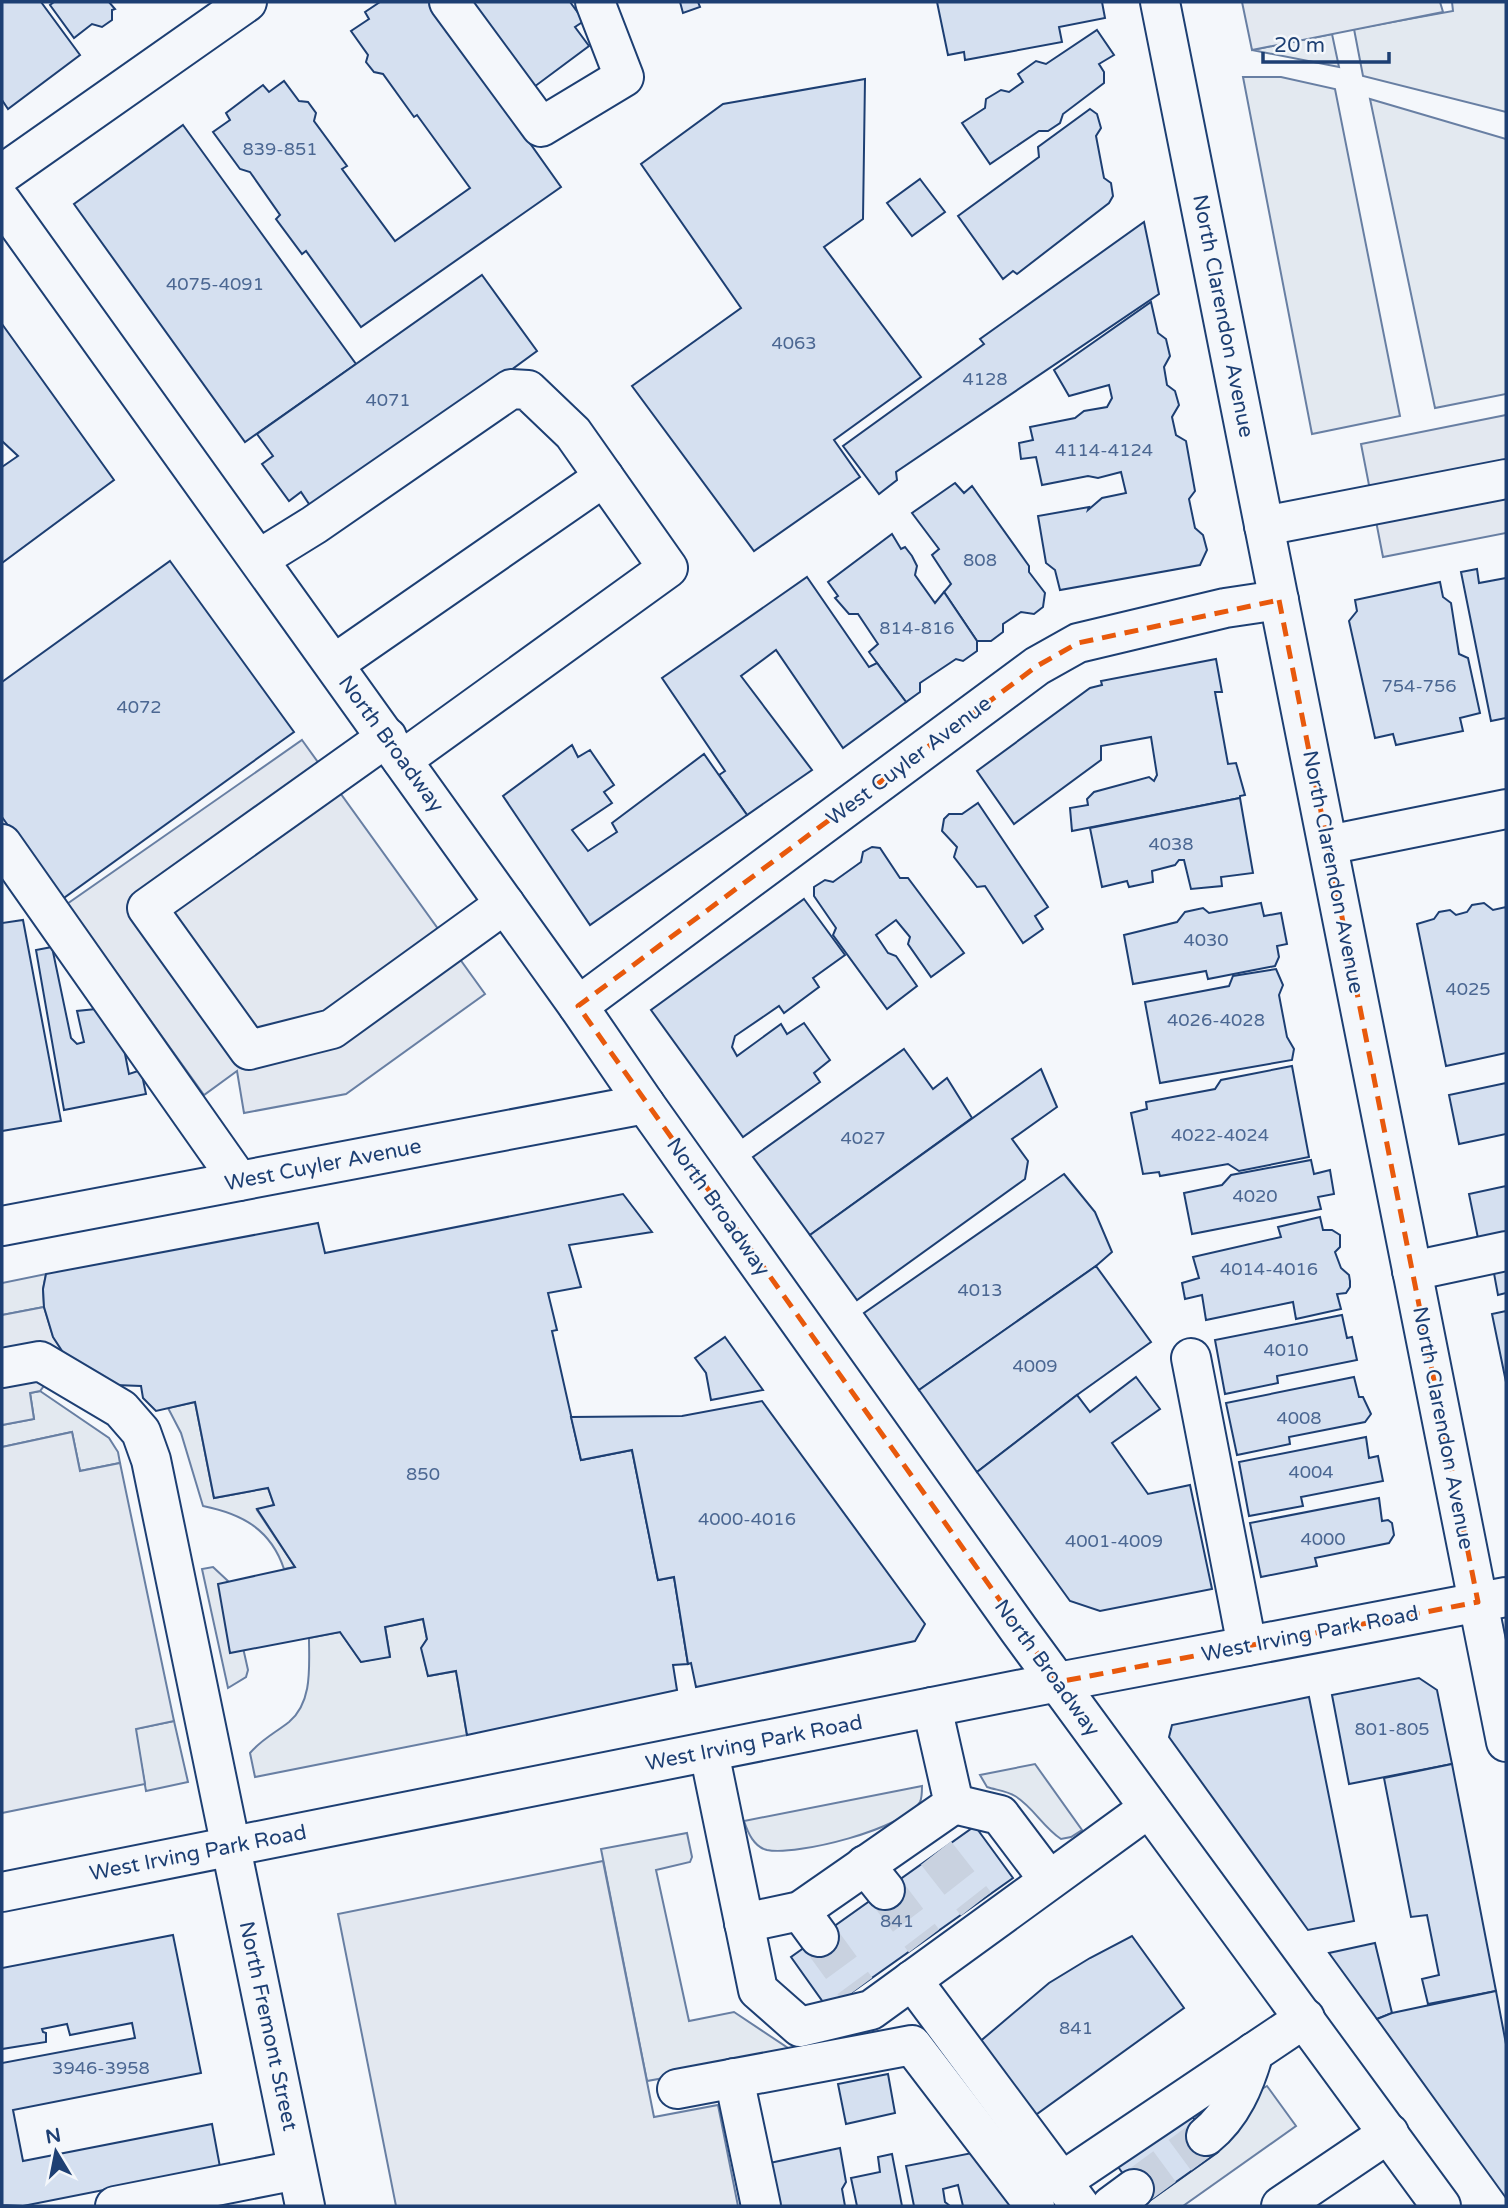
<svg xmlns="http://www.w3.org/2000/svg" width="1508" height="2208" viewBox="0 0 1508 2208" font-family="'Varela Round',sans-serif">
	<rect width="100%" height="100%" fill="#f4f7fb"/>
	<g fill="#e3e9f0" stroke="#687fa3" stroke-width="2">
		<path d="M1452 2H1506V112L1363 76 1354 29 1453 11Z"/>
		<path d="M1332 34 1339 67 1252 50Z"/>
		<path d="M1243 77H1281L1335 89 1400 416 1312 434Z"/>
		<path d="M1370 99 1506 139V394L1435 408Z"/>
		<path d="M46 1274 43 1289 44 1307 2 1315V1283Z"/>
		<path d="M40 1391 109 1438 118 1452 120 1463 80 1471 72 1432 2 1447V1425L34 1419 30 1393Z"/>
		<path d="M195 1402 214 1498 268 1488 274 1505 257 1510 295 1567 284 1569C271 1530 243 1514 203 1506L181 1433 168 1408Z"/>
		<path d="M213 1567 228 1581 248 1670 246 1677 228 1688 202 1569Z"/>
		<path d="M423 1619 427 1639 422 1648 428 1676 456 1671 467 1735 255 1777 250 1753C262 1739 275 1733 289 1722 313 1702 309 1666 309 1638L340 1632 361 1662 390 1656 385 1627Z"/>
		<path d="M174 1721 188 1782 146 1791 135 1729Z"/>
		<path d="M1035 1764 1082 1830 1071 1837 1061 1839C1043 1827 1033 1807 1015 1796 1007 1791 996 1790 987 1787L980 1775Z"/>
		<path d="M922 1786C922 1792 922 1798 920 1802 904 1829 797 1856 767 1850 754 1847 748 1833 744 1821Z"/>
		<path d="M687 1833 692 1857 690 1862 656 1870 689 2021 734 2012 797 2054 647 2081 601 1849Z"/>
		<path d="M1267 2086 1296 2126 1183 2206H1125L1146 2203 1217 2153 1212 2145 1260 2090Z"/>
	</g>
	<g fill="#e3e8f0" stroke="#687fa3" stroke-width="2">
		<path d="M1242 2H1440L1443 12 1252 50Z"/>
		<path d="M1506 415V533L1383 557 1361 444Z"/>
		<path d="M302 740 485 994 346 1094 244 1113 237 1071 204 1095 67 904Z"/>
		<path d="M44 1307 53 1336 66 1357 40 1391 30 1393 34 1419 2 1425V1315Z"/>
		<path d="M72 1432 80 1471 120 1463 174 1721 136 1729 145 1784 2 1813V1447Z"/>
		<path d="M603 1861 654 2117 718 2105 738 2206H396L338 1914Z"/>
	</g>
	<g fill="#d5e0f0" stroke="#1d3f73" stroke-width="2">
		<path d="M2 2H41L80 55 8 109 2 100Z"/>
		<path d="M54 2H109L115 9 112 10V20L102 27 92 24 74 38 50 5Z"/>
		<path d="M380 2H439L456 39 561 187 361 327 306 251 302 254 276 219 280 215 250 172 240 169 213 132 230 120 226 113 263 85 269 92 284 81 299 101 308 102 316 113 314 121 347 166 342 169 395 241 470 188 417 115 414 117 383 74 374 72 366 62 368 55 351 31 369 19 365 12Z"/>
		<path d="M463 2H570L584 21 575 27 589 46 534 87Z"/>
		<path d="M680 2H698L700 7 683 13Z"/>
		<path d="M937 2H1102L1105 18 1059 27 1062 42 965 60 964 52 948 55Z"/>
		<path d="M1097 30 1114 55 1099 64 1104 72V83L1063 114 1060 123 1048 131H1039L990 164 962 123 985 108 986 99 1001 90 1009 92 1023 82 1018 74 1036 61 1046 64Z"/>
		<path d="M865 79 863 219 824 247 921 377 834 440 860 477 754 551 632 386 741 308 641 164 723 104Z"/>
		<path d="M1090 109 1097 114 1101 128 1096 136 1104 178 1111 183 1113 196 1109 203 1017 274 1013 271 1003 279 958 216 1039 157 1038 147Z"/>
		<path d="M183 125 356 364 245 442 74 204Z"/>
		<path d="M920 179 945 212 912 236 887 203Z"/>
		<path d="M1144 222 1159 294 896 472 897 480 879 494 843 446 984 344 980 339Z"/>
		<path d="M482 275 537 351 315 513 301 492 289 501 262 464 273 456 257 434Z"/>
		<path d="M1151 302 1158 333 1166 339 1170 356 1164 367 1167 385 1175 391 1179 405 1172 417 1176 435 1186 441 1195 491 1189 499 1195 528 1203 535 1207 550 1200 565 1060 590 1055 570 1046 563 1038 516 1089 507 1088 510 1102 498 1126 493 1121 472 1098 478 1088 476 1042 485 1036 457 1021 459 1019 443 1033 440 1030 427 1075 418 1084 411 1107 407 1112 398 1109 385 1069 396 1054 370Z"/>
		<path d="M2 324 114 480 2 563V467L18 456 2 441Z"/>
		<path d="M955 483 964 493 972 486 1029 566V572L1045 593 1043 607 1034 614 1021 612 1003 624V632L991 641H977L944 592 951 584 932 555 939 549 912 513Z"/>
		<path d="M892 534 901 549 905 547 912 556 917 566 915 575 935 603 944 592 977 641V651L963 661 956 659 920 683V692L906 702 869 652 878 644 858 614H849L835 598 838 596 828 582Z"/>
		<path d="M170 561 294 732 61 900 2 817V682Z"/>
		<path d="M1477 569 1479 583 1506 578V718L1491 721 1461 572Z"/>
		<path d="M807 577 869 667 877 663 906 702 843 748 776 650 741 676 812 770 747 815 719 775 725 771 662 678Z"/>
		<path d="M1440 582 1443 597 1451 603 1459 654 1468 658 1480 713 1460 718 1463 731 1396 745 1393 734 1375 738 1349 621 1357 611 1355 600Z"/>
		<path d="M1216 659 1222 692H1215L1228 764 1236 763 1245 795 1240 796V798L1072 831 1070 808 1088 805 1087 799 1094 792 1149 777 1154 781 1157 775 1151 737 1101 746V760L1014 824 977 771 1090 688 1102 685 1101 681Z"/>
		<path d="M572 745 578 757 590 750 614 785 604 792 612 803 572 830 588 851 617 832 612 823 704 754 747 815 590 925 503 796Z"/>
		<path d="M1240 798 1253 873 1221 877 1222 886 1191 889 1184 860H1179L1175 865 1152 871 1153 882 1129 887 1127 881 1102 887 1090 828Z"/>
		<path d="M978 803 1048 907 1035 916 1043 929 1023 943 985 886 977 887 954 857 957 847 942 831 944 819 949 814H962Z"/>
		<path d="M872 847 880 848 900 878H908L964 953 931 977 908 944 910 937 896 920 876 935 888 953 896 956 917 986 887 1009 833 935 836 928 814 896V887L825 880 833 882 861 862 863 852Z"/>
		<path d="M804 899 845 955 813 978 819 987 784 1013 779 1006 735 1036 732 1047 737 1056 781 1024 787 1034 804 1023 830 1060 814 1073 820 1082 743 1137 651 1010Z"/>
		<path d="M1261 903 1264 916 1281 913 1287 944 1277 946 1279 957 1275 966 1208 979 1206 971 1133 984 1124 935 1177 922 1185 912 1203 908 1209 913Z"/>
		<path d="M1484 903 1493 910 1506 907V1053L1446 1066 1417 924 1434 919 1439 912 1450 910 1456 915 1467 912 1472 905Z"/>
		<path d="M23 920 61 1121 2 1131V923Z"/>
		<path d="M52 947 71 1038 77 1044 84 1042 77 1011 96 1009 123 1044 129 1074 141 1070 146 1094 64 1110 36 950Z"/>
		<path d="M1276 969 1283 985 1279 995 1287 1037 1294 1049 1292 1060 1160 1083 1145 1002 1229 986 1233 976Z"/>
		<path d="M904 1049 933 1089 947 1078 972 1118 810 1235 753 1157Z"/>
		<path d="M1292 1066 1309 1157 1239 1171 1228 1164 1160 1176 1159 1172 1143 1174 1131 1113 1147 1109 1146 1102 1215 1089 1221 1080Z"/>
		<path d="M1041 1069 1057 1107 1012 1139 1028 1161 1025 1179 857 1300 810 1235Z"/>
		<path d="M1506 1083V1134L1459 1144 1449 1095Z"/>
		<path d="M1311 1160 1314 1174 1330 1170 1334 1194 1318 1197 1321 1209 1192 1234 1184 1193 1222 1185 1231 1175Z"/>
		<path d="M1064 1174 1095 1212 1112 1252 1096 1266 919 1390 864 1313Z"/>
		<path d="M1506 1186V1237L1479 1243 1469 1194Z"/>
		<path d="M623 1194 652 1232 569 1245 581 1287 548 1293 557 1330 552 1331 581 1460 632 1450 658 1580 674 1577 688 1664 673 1665 677 1690 467 1735 456 1671 428 1676 421 1648 427 1639 423 1619 385 1627 390 1657 361 1662 340 1632 230 1653 218 1584 295 1567 257 1509 274 1505 268 1488 214 1498 195 1402 156 1411 143 1398 141 1386 115 1385 66 1357 53 1337 44 1307 43 1289 46 1274 318 1223 325 1253Z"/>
		<path d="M1320 1217 1323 1230H1332L1340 1235V1247L1335 1252 1341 1268 1349 1275 1350 1281V1287L1346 1293 1337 1294 1341 1309 1296 1319 1293 1302 1206 1320 1202 1295 1185 1299 1182 1283 1199 1278 1193 1257 1281 1237 1278 1227Z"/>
		<path d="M1506 1265V1293L1498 1295 1493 1268Z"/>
		<path d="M1096 1266 1151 1342 1077 1395 977 1472 919 1390Z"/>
		<path d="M1506 1311V1382L1492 1314Z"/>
		<path d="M1342 1315 1347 1338 1352 1337 1357 1360 1277 1376 1278 1383 1225 1394 1215 1340Z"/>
		<path d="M725 1337 763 1390 711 1400 706 1373 695 1358Z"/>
		<path d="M1136 1377 1160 1409 1112 1443 1148 1494 1190 1485 1212 1589 1100 1611 1070 1601 977 1472 1077 1395 1090 1412Z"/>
		<path d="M1354 1377 1359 1397H1363L1371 1414 1365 1422 1289 1437 1290 1444 1237 1455 1226 1403Z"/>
		<path d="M762 1401 925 1624 915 1641 696 1687 691 1663 688 1664 674 1577 658 1580 632 1450 581 1460 571 1417 682 1416Z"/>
		<path d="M1366 1437 1369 1458 1378 1456 1383 1481 1301 1497 1303 1506 1249 1516 1239 1462Z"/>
		<path d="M1379 1498 1382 1521 1388 1520 1392 1523 1394 1535 1389 1543 1315 1558 1317 1566 1261 1577 1250 1523Z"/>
		<path d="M1419 1678 1437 1690 1452 1764 1349 1784 1332 1695Z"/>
		<path d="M1309 1697 1354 1921 1308 1930 1169 1737 1172 1725Z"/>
		<path d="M1452 1764 1496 1991 1428 2004 1422 1979 1439 1975 1427 1915 1411 1917 1384 1778Z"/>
		<path d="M975 1826 1013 1878 828 2009 791 1957Z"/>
		<path d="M173 1935 201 2073 13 2110 23 2161 212 2124 220 2167 23 2206 2 2205V2063L135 2038 132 2023 70 2035 67 2024 42 2029 43 2032 46 2033V2042L2 2049V1968Z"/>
		<path d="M1132 1936 1184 2008 1030 2119 977 2044 1049 1983 1090 1958Z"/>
		<path d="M1375 1943 1392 2013 1377 2019 1329 1953Z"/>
		<path d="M1496 1991 1506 2044V2198L1377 2019 1392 2013Z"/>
		<path d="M888 2074 895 2113 846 2124 838 2084Z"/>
		<path d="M1189 2112 1218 2152 1145 2204 1116 2164Z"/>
		<path d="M840 2148 846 2182 842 2189 845 2206H780L765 2164Z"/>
		<path d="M977 2152 1020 2206H963L958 2185 943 2189 945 2202 950 2206H914L906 2166Z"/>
		<path d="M892 2154 902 2206H857L851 2178 880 2172 878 2157Z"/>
	</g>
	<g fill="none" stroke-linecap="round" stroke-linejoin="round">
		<g stroke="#c9d2e0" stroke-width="38" stroke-dasharray="38 19" stroke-linecap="butt">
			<path d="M936 1853 976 1904"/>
			<path d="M885 1890 924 1941"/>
			<path d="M819 1937 857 1989"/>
			<path d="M1134 2189 1206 2136"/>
		</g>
		<g stroke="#1d3f73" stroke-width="42">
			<g id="minor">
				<path d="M449 2 541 127 624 77 595 2"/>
				<path d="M1160 2 1478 1602"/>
				<path d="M2 174 247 2"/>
				<path d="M1264 526 1506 479"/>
				<path d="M259 559 314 525 511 389 528 390 573 433 668 568 402 760"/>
				<path d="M334 664 604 477"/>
				<path d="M387 737 147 908 249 1050 332 1029 505 904"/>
				<path d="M2 844 239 1181"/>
				<path d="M1328 845 1506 809"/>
				<path d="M578 1006 1037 666 1078 643 1225 608 1279 600"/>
				<path d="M2 1226 645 1104"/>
				<path d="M1412 1271 1506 1251"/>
				<path d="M1191 1358 1247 1646"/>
				<path d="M2 1368 40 1361 121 1409 141 1432 151 1460 305 2206"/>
				<path d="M709 1752 758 1990 800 2027 871 2010 1149 1808"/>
				<path d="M954 1804 1000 1815 1049 1880"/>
				<path d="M865 1865 885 1890"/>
				<path d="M800 1911 819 1937"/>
				<path d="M744 1923 800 1911 954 1804 932 1707"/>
				<path d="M912 1980 1080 2206"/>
				<path d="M734 2078 761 2206"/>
				<path d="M677 2089 912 2045 1035 2206"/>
				<path d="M1206 2136C1232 2115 1245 2084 1254 2052"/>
				<path d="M1061 2182 1305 2018"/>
				<path d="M115 2206 297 2170"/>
				<path d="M1111 2206 1134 2189"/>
				<path d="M1281 2206 1389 2133"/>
			</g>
		</g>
		<g stroke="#1d3f73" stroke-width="42">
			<g id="major">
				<path d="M2 202 578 1006 645 1104 1019 1630 1441 2206"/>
				<path d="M1478 1602 1506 1742"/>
				<path d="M2 1892 1058 1682 1506 1597"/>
			</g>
		</g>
		<use href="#minor" stroke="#f4f7fb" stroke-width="38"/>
		<use href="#major" stroke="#f4f7fb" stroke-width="38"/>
	</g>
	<path fill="none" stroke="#e8590c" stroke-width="5" stroke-dasharray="14 9" stroke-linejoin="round" d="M1279 600 1478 1602 1058 1682 578 1006 1037 666 1078 643Z"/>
	<g text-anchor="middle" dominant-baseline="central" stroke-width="5" stroke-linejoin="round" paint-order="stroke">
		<g font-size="18" fill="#4b6792">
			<text x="280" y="149">839-851</text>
			<text x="215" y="284">4075-4091</text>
			<text x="794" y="343">4063</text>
			<text x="985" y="379">4128</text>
			<text x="388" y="400">4071</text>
			<text x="1104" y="450">4114-4124</text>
			<text x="980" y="560">808</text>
			<text x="917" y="628">814-816</text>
			<text x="1419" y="686">754-756</text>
			<text x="139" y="707">4072</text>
			<text x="1171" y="844">4038</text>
			<text x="1206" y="940">4030</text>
			<text x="1468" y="989">4025</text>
			<text x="1216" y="1020">4026-4028</text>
			<text x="1220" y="1135">4022-4024</text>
			<text x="863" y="1138">4027</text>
			<text x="1255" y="1196">4020</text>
			<text x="1269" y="1269">4014-4016</text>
			<text x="980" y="1290">4013</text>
			<text x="1286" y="1350">4010</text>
			<text x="1035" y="1366">4009</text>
			<text x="1299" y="1418">4008</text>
			<text x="1311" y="1472">4004</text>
			<text x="423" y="1474">850</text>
			<text x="747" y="1519">4000-4016</text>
			<text x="1323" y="1539">4000</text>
			<text x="1114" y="1541">4001-4009</text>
			<text x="1392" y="1729">801-805</text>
			<text x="897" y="1921">841</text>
			<text x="1076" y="2028">841</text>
			<text x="101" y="2068">3946-3958</text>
		</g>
		<g font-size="21" fill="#1d3f73" stroke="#f4f7fb">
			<text transform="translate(1223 316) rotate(79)">North Clarendon Avenue</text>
			<text transform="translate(391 744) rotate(54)">North Broadway</text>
			<text transform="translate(909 761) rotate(-37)">West Cuyler Avenue</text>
			<text transform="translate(1333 872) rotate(79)">North Clarendon Avenue</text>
			<text transform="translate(323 1165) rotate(-11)">West Cuyler Avenue</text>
			<text transform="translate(718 1207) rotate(55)">North Broadway</text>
			<text transform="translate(1443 1428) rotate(79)">North Clarendon Avenue</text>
			<text transform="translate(1310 1634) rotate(-11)">West Irving Park Road</text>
			<text transform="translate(1047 1668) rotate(54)">North Broadway</text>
			<text transform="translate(754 1743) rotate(-11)">West Irving Park Road</text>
			<text transform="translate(198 1853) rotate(-11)">West Irving Park Road</text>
			<text transform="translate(268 2026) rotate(78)">North Fremont Street</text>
		</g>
	</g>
	<rect width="1508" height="2208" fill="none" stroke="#1d3f73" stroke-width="7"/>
	<g transform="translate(56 2152) rotate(350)" stroke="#f4f7fb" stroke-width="5" paint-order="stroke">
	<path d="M0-5L12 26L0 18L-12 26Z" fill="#1d3f73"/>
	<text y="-10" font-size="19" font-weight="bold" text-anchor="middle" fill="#1d3f73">N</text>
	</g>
	<path d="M1263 52v10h126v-10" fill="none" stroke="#1d3f73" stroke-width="3.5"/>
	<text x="1274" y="52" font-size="21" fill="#1d3f73" stroke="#f4f7fb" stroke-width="5" paint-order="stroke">20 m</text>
</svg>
